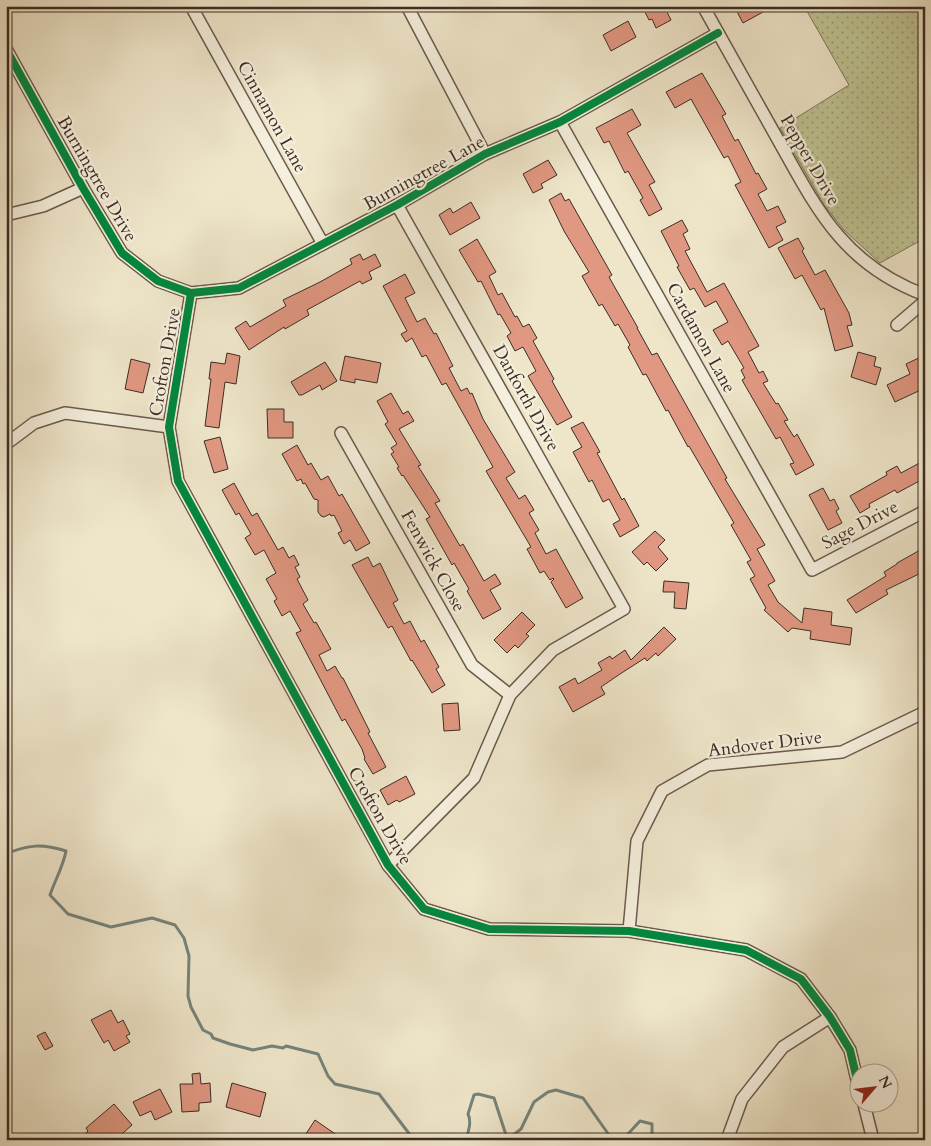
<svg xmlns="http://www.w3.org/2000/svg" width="931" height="1146" viewBox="0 0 931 1146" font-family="Cardo,serif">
	<defs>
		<pattern id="park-dots" width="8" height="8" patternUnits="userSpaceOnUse" patternTransform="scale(1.25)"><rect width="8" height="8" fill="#bfc393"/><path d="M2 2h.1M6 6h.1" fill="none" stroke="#9c9f78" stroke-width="1.8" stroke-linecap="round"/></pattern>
	</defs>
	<rect width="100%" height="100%" fill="#efe6ca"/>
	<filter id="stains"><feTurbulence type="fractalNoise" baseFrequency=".004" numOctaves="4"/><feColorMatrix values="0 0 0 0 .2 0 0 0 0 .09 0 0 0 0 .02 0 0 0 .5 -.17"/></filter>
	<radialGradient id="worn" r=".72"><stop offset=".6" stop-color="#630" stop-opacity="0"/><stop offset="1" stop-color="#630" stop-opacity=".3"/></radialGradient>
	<path fill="url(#park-dots)" stroke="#7e785b" d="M804 6H925V238L880 263 844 230 824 205 780 128 849 85Z"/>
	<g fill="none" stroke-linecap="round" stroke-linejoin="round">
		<g stroke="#75847c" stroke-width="3">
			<path d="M6 854C29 844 43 844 66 851 63 867 55 880 50 895L68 914 111 927 152 918 175 925 184 938 189 956 188 996 191 1007 203 1030 211 1034 213 1038 230 1044 253 1050 272 1046 283 1048 286 1046 318 1054 328 1076 335 1084 379 1094 414 1140"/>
			<path d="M466 1140C468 1132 472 1122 468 1114L474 1095 478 1094 494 1098 506 1135 512 1136 521 1129 534 1102 548 1092 556 1090 583 1098 609 1135 620 1138 627 1135 640 1121 652 1124V1140"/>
		</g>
	</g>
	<g fill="#e19882" stroke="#3d2c23">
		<path d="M642 6H664L671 20 656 28 652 19 649 20Z"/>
		<path d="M734 6H774L743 23Z"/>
		<path d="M628 21 636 37 611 51 603 35Z"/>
		<path d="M702 73 726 114 722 116 735 141 738 139 756 174 758 173 767 189 758 194 767 211 778 206 786 222 776 227 783 240 769 248 735 185 741 182 728 156 724 158 691 99 675 108 666 92Z"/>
		<path d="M632 109 641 125 627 133 655 182 649 185 662 209 649 216 640 200 643 198 628 171 625 173 609 141 604 143 596 128Z"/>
		<path d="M548 160 557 175 541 184 543 188 533 193 523 174Z"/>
		<path d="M561 193 565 201 569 199 612 275 609 277 638 328H637L652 355 657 353 727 478 725 479 765 545 757 549 775 581 768 585 778 602 802 623 804 608 832 612 831 625 852 628 850 645 810 639 811 631 792 628 788 632 764 610 766 608 750 579 755 576 747 562 751 560 731 525 734 523 689 446 688 447 668 410 666 411 646 374 643 375 628 347 630 345 618 324 615 326 602 304 599 306 582 276 589 272 564 231 549 200Z"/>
		<path d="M471 202 480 218 450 235 439 215 450 208 453 213Z"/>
		<path d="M682 220 688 231 683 234 690 249 685 251 707 292 724 283 759 346 748 352 759 373 763 371 768 381 763 383 776 404 778 403 788 420 784 421 794 437 797 434 814 465 796 475 790 464 794 463 780 437 776 439 742 380 745 378 741 370 744 368 728 341 722 345 713 330 728 322 716 301 705 307 694 288 690 290 677 267 679 266 661 231Z"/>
		<path d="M798 238 804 249 802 251 815 275 825 270 849 313 852 325 847 326 853 346 835 351 824 308 821 310 802 275 795 279 778 248Z"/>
		<path d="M477 239 496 272 489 276 498 295 502 293 515 317 517 316 523 327 529 324 537 338 533 341 554 379 552 381 572 417 557 425 528 376 536 371 523 347 515 351 507 336 511 333 500 314 498 315 481 281 478 282 459 250Z"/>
		<path d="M360 254 363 260 375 254 381 266 369 272 372 279 362 284 360 281 307 310 309 315 285 329 284 327 249 350 235 328 246 321 250 327 286 306 283 300 320 282 352 264 350 259Z"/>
		<path d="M405 274 415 293 405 298 417 322 425 318 434 334 436 333 453 366 449 368 461 391 467 388 470 394 472 393 483 419 515 472 506 478 519 499 525 495 534 510 529 513 539 530 535 533 546 554 556 549 583 598 566 608 551 582 554 579 553 578 550 580 544 571 540 573 527 549 531 547 486 471 493 467 446 383 442 385 426 355 422 357 412 338 406 342 401 334 407 331 383 286Z"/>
		<path d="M858 352 876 357 874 366 881 368 876 385 851 377Z"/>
		<path d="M227 353 240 356 236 384 225 382 219 428 205 426 211 379H209L211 362 225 364Z"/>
		<path d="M925 355V388L895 402 887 385 910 374 906 364Z"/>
		<path d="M345 356 381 363 377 383 355 379V383L340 380Z"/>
		<path d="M131 359 150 364 143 393 125 389Z"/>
		<path d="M325 362 337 381 322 390 320 385 302 395H299L291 382Z"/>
		<path d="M391 393 403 414 408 411 414 421 399 429 421 465 418 466 440 501 435 503 460 546 463 544 484 581 495 574 501 584 490 590 501 609 483 619 467 591 469 589 454 563 452 565 426 519 430 517 403 475 402 476 397 468 399 467 391 454 394 452 391 448 397 444 385 424 388 422 377 401Z"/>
		<path d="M267 409H284V422H293V438H268Z"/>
		<path d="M583 422 600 452 597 453 622 500 624 498 639 526 620 537 613 524 620 520 609 499 603 502 592 480 589 482 573 452 582 447 571 428Z"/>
		<path d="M220 437 228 469 214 473 204 441Z"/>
		<path d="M297 445 308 465 311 463 321 480 328 476 339 496 342 494 370 543 356 551 350 540 344 544 338 533 342 531 334 515 331 516 330 514 324 517 321 516 318 512V500L314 499 305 483 303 484 301 479 297 481 282 454Z"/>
		<path d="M925 460V478L897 493 895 490 869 504 870 507 860 513 850 496 887 475 886 472 897 466 901 473Z"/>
		<path d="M234 483 252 516 257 513 278 550 283 547 289 558 294 555 299 565 295 567 300 577 297 579 308 600 303 604 314 623 316 622 331 649 319 655 327 671 335 666 342 678H343L370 732 368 733 386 767 373 774 364 759 365 758 362 749 345 719 342 721 296 633 301 631 290 611 282 616 274 601 277 599 266 579 276 573 264 550 255 555 245 538 251 534 239 513 236 515 222 490Z"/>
		<path d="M823 488 830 501 834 499 839 509 836 511 842 523 828 530 809 495Z"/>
		<path d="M655 531 665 540 658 547 668 559 656 571 647 562 644 565 632 552Z"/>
		<path d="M922 549 925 554V571L886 590 888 594 856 613 847 600 886 576 884 572 897 564V563Z"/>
		<path d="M368 557 373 567 380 563 398 600 393 603 404 624 410 621 421 642 424 640 439 667 436 669 445 685 432 693 412 660 411 661 392 626 388 628 352 565Z"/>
		<path d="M664 581 689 583 686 609 674 608 675 592H663Z"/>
		<path d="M522 612 535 625 526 634 529 636 518 648 515 645 507 653 494 640Z"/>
		<path d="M664 627 676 639 658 656 656 653 647 661 645 658 620 674 601 687 605 694 573 712 559 687 575 678 578 684 602 670 598 663 610 656 612 659 625 650 631 660Z"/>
		<path d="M458 703 460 730 444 731 442 704Z"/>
		<path d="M406 776 415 794 399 802 397 800 388 805 380 790Z"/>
		<path d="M111 1010 118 1023 123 1020 130 1034 126 1036 130 1042 114 1051 108 1040 104 1043 91 1020Z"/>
		<path d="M45 1032 53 1046 45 1050 37 1036Z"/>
		<path d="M200 1073 201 1084 210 1083 211 1102 199 1103V1111L182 1112 180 1084H193L192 1074Z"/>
		<path d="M232 1083 266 1093 260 1117 226 1107Z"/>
		<path d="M160 1089 172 1112 155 1120 151 1111 140 1116 133 1102Z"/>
		<path d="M114 1104 132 1125 115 1140H79L88 1131 86 1128Z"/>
		<path d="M315 1120 344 1140H302Z"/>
	</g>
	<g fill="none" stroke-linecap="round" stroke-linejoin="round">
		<g stroke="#6a5a4d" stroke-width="14">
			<g id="minor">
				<path d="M191 6 323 244"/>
				<path d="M407 6 485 154"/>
				<path d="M703 6C726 47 749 88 772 129 814 203 839 263 925 295"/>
				<path d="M6 49 83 188 122 253 158 281 191 293 239 288 397 205 485 154 560 122 718 33"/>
				<path d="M560 122 812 570 925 511"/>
				<path d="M6 215 43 206 83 188"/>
				<path d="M191 293 169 427 178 481 388 865 424 909 489 929 629 931 746 950 801 979 830 1017 850 1050 858 1084"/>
				<path d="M897 325 925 301"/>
				<path d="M341 433 472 665 510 695"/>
				<path d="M6 444 34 423 65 413 169 427"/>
				<path d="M388 865 474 778 510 695 553 650 624 609 397 205"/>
				<path d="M629 931 637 841 662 791 708 765 842 752 925 712"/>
				<path d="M864 1104 873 1140"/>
				<path d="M727 1140 742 1099 783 1047 830 1017"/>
			</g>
		</g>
		<use href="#minor" stroke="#f5efdd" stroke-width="11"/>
		<g stroke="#f5efdd" stroke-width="11">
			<g id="cycleway">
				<path d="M6 49 83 188 122 253 158 281 191 293 239 288 397 205 485 154 560 122 718 33"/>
				<path d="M191 293 169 427 178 481 388 865 424 909 489 929 629 931 746 950 801 979 830 1017 850 1050 858 1084"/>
			</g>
		</g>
		<use href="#cycleway" stroke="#00873e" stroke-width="8"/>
	</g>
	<g text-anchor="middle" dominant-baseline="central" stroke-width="4.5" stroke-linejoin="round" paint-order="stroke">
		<g font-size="18" fill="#3d2c23" stroke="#f5efdd">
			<text transform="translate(272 117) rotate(61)">Cinnamon Lane</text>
			<text transform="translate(810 160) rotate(60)">Pepper Drive</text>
			<text transform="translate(424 173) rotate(-29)">Burningtree Lane</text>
			<text transform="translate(97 179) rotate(60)">Burningtree Drive</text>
			<text transform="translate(701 338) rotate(61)">Cardamon Lane</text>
			<text transform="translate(165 362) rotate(-80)">Crofton Drive</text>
			<text transform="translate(526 398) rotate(61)">Danforth Drive</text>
			<text transform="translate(860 525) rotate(-28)">Sage Drive</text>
			<text transform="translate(433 561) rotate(61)">Fenwick Close</text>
			<text transform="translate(765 744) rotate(-7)">Andover Drive</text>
			<text transform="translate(380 816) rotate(60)">Crofton Drive</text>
		</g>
	</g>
	<rect width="931" height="1146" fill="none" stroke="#efe6ca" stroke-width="25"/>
	<rect x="8" y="8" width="916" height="1131" fill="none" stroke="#3d2c23" stroke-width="2.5"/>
	<rect x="12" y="12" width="906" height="1121" fill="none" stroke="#3d2c23"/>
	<g transform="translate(874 1088) rotate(62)"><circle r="24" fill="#f5efdd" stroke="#aba193"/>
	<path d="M0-4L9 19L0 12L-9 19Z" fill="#8f2418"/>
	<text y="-8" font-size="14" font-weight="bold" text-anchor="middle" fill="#3d2c23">N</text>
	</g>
	<rect width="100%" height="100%" filter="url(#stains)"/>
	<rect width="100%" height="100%" fill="url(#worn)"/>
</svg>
